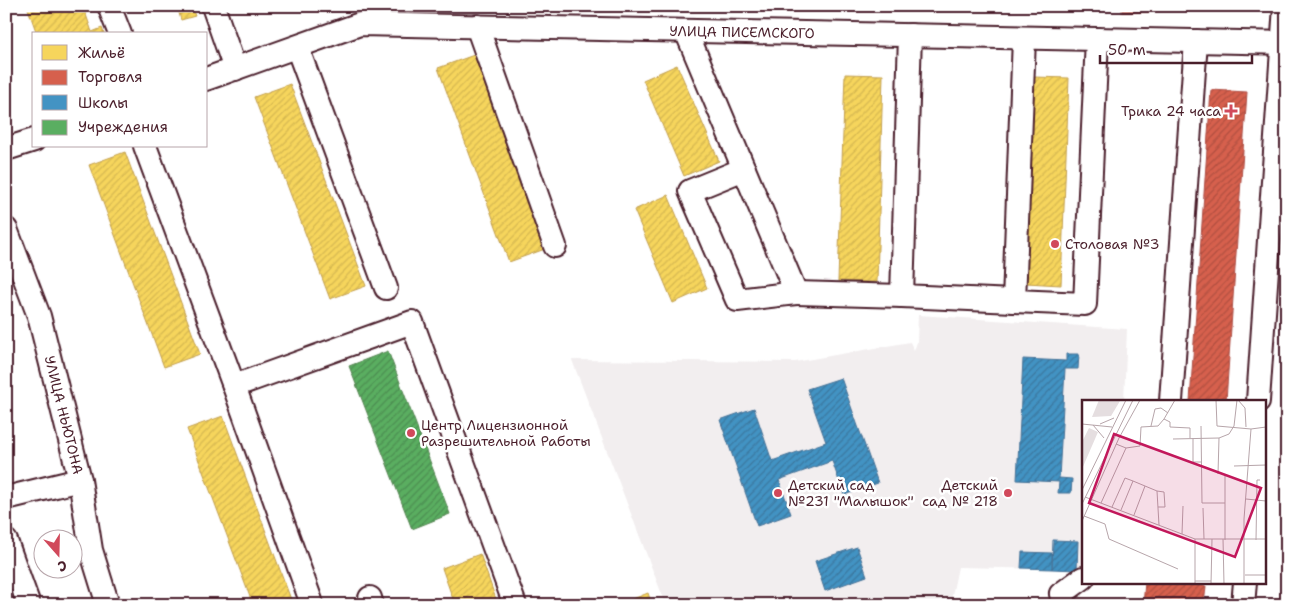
<svg xmlns="http://www.w3.org/2000/svg" width="1293" height="611" viewBox="0 0 1293 611" font-family="'Shantell Sans',sans-serif">
	<defs>
		<pattern id="homes-hatch" width="6" height="6" patternUnits="userSpaceOnUse" patternTransform="scale(1.25)"><rect width="6" height="6" fill="#f6d55c"/><path d="M-1 1l2-2M0 6l6-6M5 7l2-2" fill="none" stroke="#d4b650"/></pattern>
		<pattern id="shops-hatch" width="6" height="6" patternUnits="userSpaceOnUse" patternTransform="scale(1.25)"><rect width="6" height="6" fill="#d6604d"/><path d="M-1 1l2-2M0 6l6-6M5 7l2-2" fill="none" stroke="#b04f40"/></pattern>
		<pattern id="schools-hatch" width="6" height="6" patternUnits="userSpaceOnUse" patternTransform="scale(1.25)"><rect width="6" height="6" fill="#4393c3"/><path d="M-1 1l2-2M0 6l6-6M5 7l2-2" fill="none" stroke="#3a779f"/></pattern>
		<pattern id="public-hatch" width="6" height="6" patternUnits="userSpaceOnUse" patternTransform="scale(1.25)"><rect width="6" height="6" fill="#5aae61"/><path d="M-1 1l2-2M0 6l6-6M5 7l2-2" fill="none" stroke="#4c8d50"/></pattern>
	</defs>
	<rect width="100%" height="100%" fill="#fff"/>
	<filter id="ink" filterUnits="userSpaceOnUse"><feTurbulence type="fractalNoise" baseFrequency=".02" numOctaves="2"/><feDisplacementMap in="SourceGraphic" scale="10" xChannelSelector="R" yChannelSelector="G"/><feConvolveMatrix kernelMatrix="1 2 1 2 8 2 1 2 1" color-interpolation-filters="sRGB"/></filter>
	<g filter="url(#ink)">
		<path fill="#f2eeef" d="M918 315 1127 329 1124 401H1083V570L958 567 950 605H666L572 360 795 362 910 342 914 351 917 342Z"/>
		<g fill="url(#homes-hatch)" stroke="#c29e4d">
			<path d="M27 6H83L92 32 102 28 104 34H37Z"/>
			<path d="M177 6H191L195 16 181 20Z"/>
			<path d="M474 55 545 249 509 262 438 68Z"/>
			<path d="M677 65 719 161 684 176 643 80Z"/>
			<path d="M845 74 883 75 877 282 838 281Z"/>
			<path d="M1034 77 1069 78 1061 285 1026 283Z"/>
			<path d="M290 84 366 286 330 299 254 97Z"/>
			<path d="M125 152 200 354 164 367 89 165Z"/>
			<path d="M668 195 707 288 673 303 634 210Z"/>
			<path d="M223 416 293 605H253L187 429Z"/>
			<path d="M480 554 498 605H455L442 568Z"/>
			<path d="M648 593 652 605H618Z"/>
		</g>
		<g fill="url(#shops-hatch)" stroke="#ac4c43">
			<rect x="1122" y="6" width="27" height="6"/>
			<path d="M1211 90 1247 92 1226 401H1190Z"/>
			<path d="M1145 582 1206 586 1204 605H1143Z"/>
		</g>
		<g fill="url(#schools-hatch)" stroke="#457095">
			<path d="M1066 354H1079L1078 369H1065L1059 478 1072 479 1071 493H1058L1059 482 1017 480 1023 359 1066 361Z"/>
			<path d="M841 378 878 483 844 495 832 461 779 480 791 514 757 526 720 420 754 408 772 461 826 442 807 389Z"/>
			<path d="M1053 540 1078 541 1077 570 1052 569Z"/>
			<path d="M857 547 867 576 825 591 815 561Z"/>
			<path d="M1022 552 1052 553V569L1021 568Z"/>
		</g>
		<path fill="url(#public-hatch)" stroke="#558351" d="M388 351 450 514 412 529 349 366Z"/>
		<g fill="none" stroke-linecap="round" stroke-linejoin="round">
			<g stroke="#4a1f2b" stroke-width="26">
				<g id="minor">
					<path d="M109 6 120 34"/>
					<path d="M213 6 235 69"/>
					<path d="M477 26 555 246"/>
					<path d="M686 31 796 293 902 296"/>
					<path d="M910 35 902 296 1014 301 1024 38"/>
					<path d="M297 47 386 288"/>
					<path d="M206 79 360 24 1287 43"/>
					<path d="M145 146 234 386 412 322 515 605"/>
					<path d="M6 149 34 140"/>
					<path d="M744 169 690 191 737 300 796 293"/>
					<path d="M6 229 39 316 80 480 91 550 108 605"/>
					<path d="M1014 301 1085 304 1097 39"/>
					<path d="M234 386 311 601"/>
					<path d="M1171 401 1196 41"/>
					<path d="M1258 401 1285 6"/>
					<path d="M6 498 80 480"/>
					<path d="M6 541 29 605"/>
					<path d="M370 598 372 605"/>
					<path d="M1064 605 1061 594 1083 578"/>
					<path d="M1243 605 1245 582"/>
				</g>
			</g>
			<use href="#minor" stroke="#fff" stroke-width="22"/>
		</g>
	</g>
	<g fill="#d1495b" stroke="#fff" stroke-width="2">
		<path d="M1228.5 103.5h5v5h5v5h-5v5h-5v-5h-5v-5h5z"/>
		<circle cx="1055" cy="244" r="5"/>
		<circle cx="411" cy="433" r="5"/>
		<circle cx="778" cy="493" r="5"/>
		<circle cx="1008" cy="493" r="5"/>
	</g>
	<g text-anchor="middle" dominant-baseline="central" stroke-width="5" stroke-linejoin="round" paint-order="stroke">
		<g font-size="14" fill="#4a1f2b" stroke="#fff">
			<text transform="translate(742 32) rotate(1)">УЛИЦА ПИСЕМСКОГО</text>
			<text transform="translate(64 415) rotate(76)">УЛИЦА НЬЮТОНА</text>
		</g>
		<g font-size="14" fill="#4a1f2b" stroke="#fff" text-anchor="start">
			<text x="1221" y="111" text-anchor="end">Трика 24 часа</text>
			<text x="1065" y="244">Столовая №3</text>
			<text x="421" y="425">Центр Лицензионной<tspan x="421" dy="16">Разрешительной Работы</tspan></text>
			<text x="788" y="485">Детский сад<tspan x="788" dy="16">№231 "Малышок"</tspan></text>
			<text x="998" y="485" text-anchor="end">Детский<tspan x="998" dy="16">сад № 218</tspan></text>
		</g>
	</g>
	<g transform="translate(1082 400)">
		<rect width="184" height="184" fill="#fff"/>
		<path d="M7 28 16 32 0 69V42Z" fill="#e5dee0"/>
		<path d="M17 0H35L38 1 29 16 10 17Z" fill="#e5dee0"/>
		<path fill="none" stroke="#b7a5aa" stroke-width="1" d="M93 0 82 19 88 22V27L108 28V38M134 0 135 26 169 29 184 27M156 0 163 8 164 27M0 24 30 27M18 24 32 18M11 25 22 38M69 26 73 9 79 8 86 13M119 26 120 103H143V140M111 38V62H120M91 39 137 38 147 34 152 26 155 0M34 44 44 48 58 46 59 27 76 26 82 19M152 66 184 65M136 74 137 38M63 86 75 91 77 125M0 90 44 0M75 91 82 92 83 107H76M3 97 113 139H184M164 99 184 101M19 103 44 48M143 103V76M0 104 51 0M30 107 43 78 51 81M121 108 122 139M39 110 51 81 63 86 52 115M2 116 23 124 27 139 96 169M0 121 37 38 58 0M100 134 101 106M141 139 142 184M174 140 175 80H178M163 175H184M113 181H129M113 184V139M129 184 130 139M162 184V119L169 29"/>
		<path fill="#c2185b" fill-opacity="0.15" stroke="#c2185b" stroke-width="2.5" d="M32 34 179 88 153 157 7 103Z"/>
		<rect width="184" height="184" fill="none" stroke="#4a1f2b" stroke-width="2.5"/>
	</g>
	<rect width="1293" height="611" fill="none" stroke="#fff" stroke-width="25"/>
	<rect x="12" y="12" width="1268" height="586" fill="none" stroke="#4a1f2b" stroke-width="2" filter="url(#ink)"/>
	<rect x="32" y="32" width="175" height="115" fill="#ffffff" stroke="#b7a5aa"/>
	<rect x="42" y="45" width="25" height="15" fill="#f6d55c" stroke="#b7a5aa"/>
	<text x="78" y="58" font-size="15" fill="#4a1f2b">Жильё</text>
	<rect x="42" y="70" width="25" height="15" fill="#d6604d" stroke="#b7a5aa"/>
	<text x="78" y="82" font-size="15" fill="#4a1f2b">Торговля</text>
	<rect x="42" y="95" width="25" height="15" fill="#4393c3" stroke="#b7a5aa"/>
	<text x="78" y="108" font-size="15" fill="#4a1f2b">Школы</text>
	<rect x="42" y="120" width="25" height="15" fill="#5aae61" stroke="#b7a5aa"/>
	<text x="78" y="132" font-size="15" fill="#4a1f2b">Учреждения</text>
	<g transform="translate(58 554) rotate(160)"><circle r="24" fill="#ffffff" stroke="#b7a5aa"/>
	<path d="M0-4L9 19L0 12L-9 19Z" fill="#d1495b"/>
	<text y="-8" font-size="14" font-weight="bold" text-anchor="middle" fill="#4a1f2b">С</text>
	</g>
	<path d="M1100 55v8h152v-8" fill="none" stroke="#4a1f2b" stroke-width="2.5"/>
	<text x="1108" y="55" font-size="15" fill="#4a1f2b" stroke="#ffffff" stroke-width="4" paint-order="stroke">50 m</text>
</svg>
